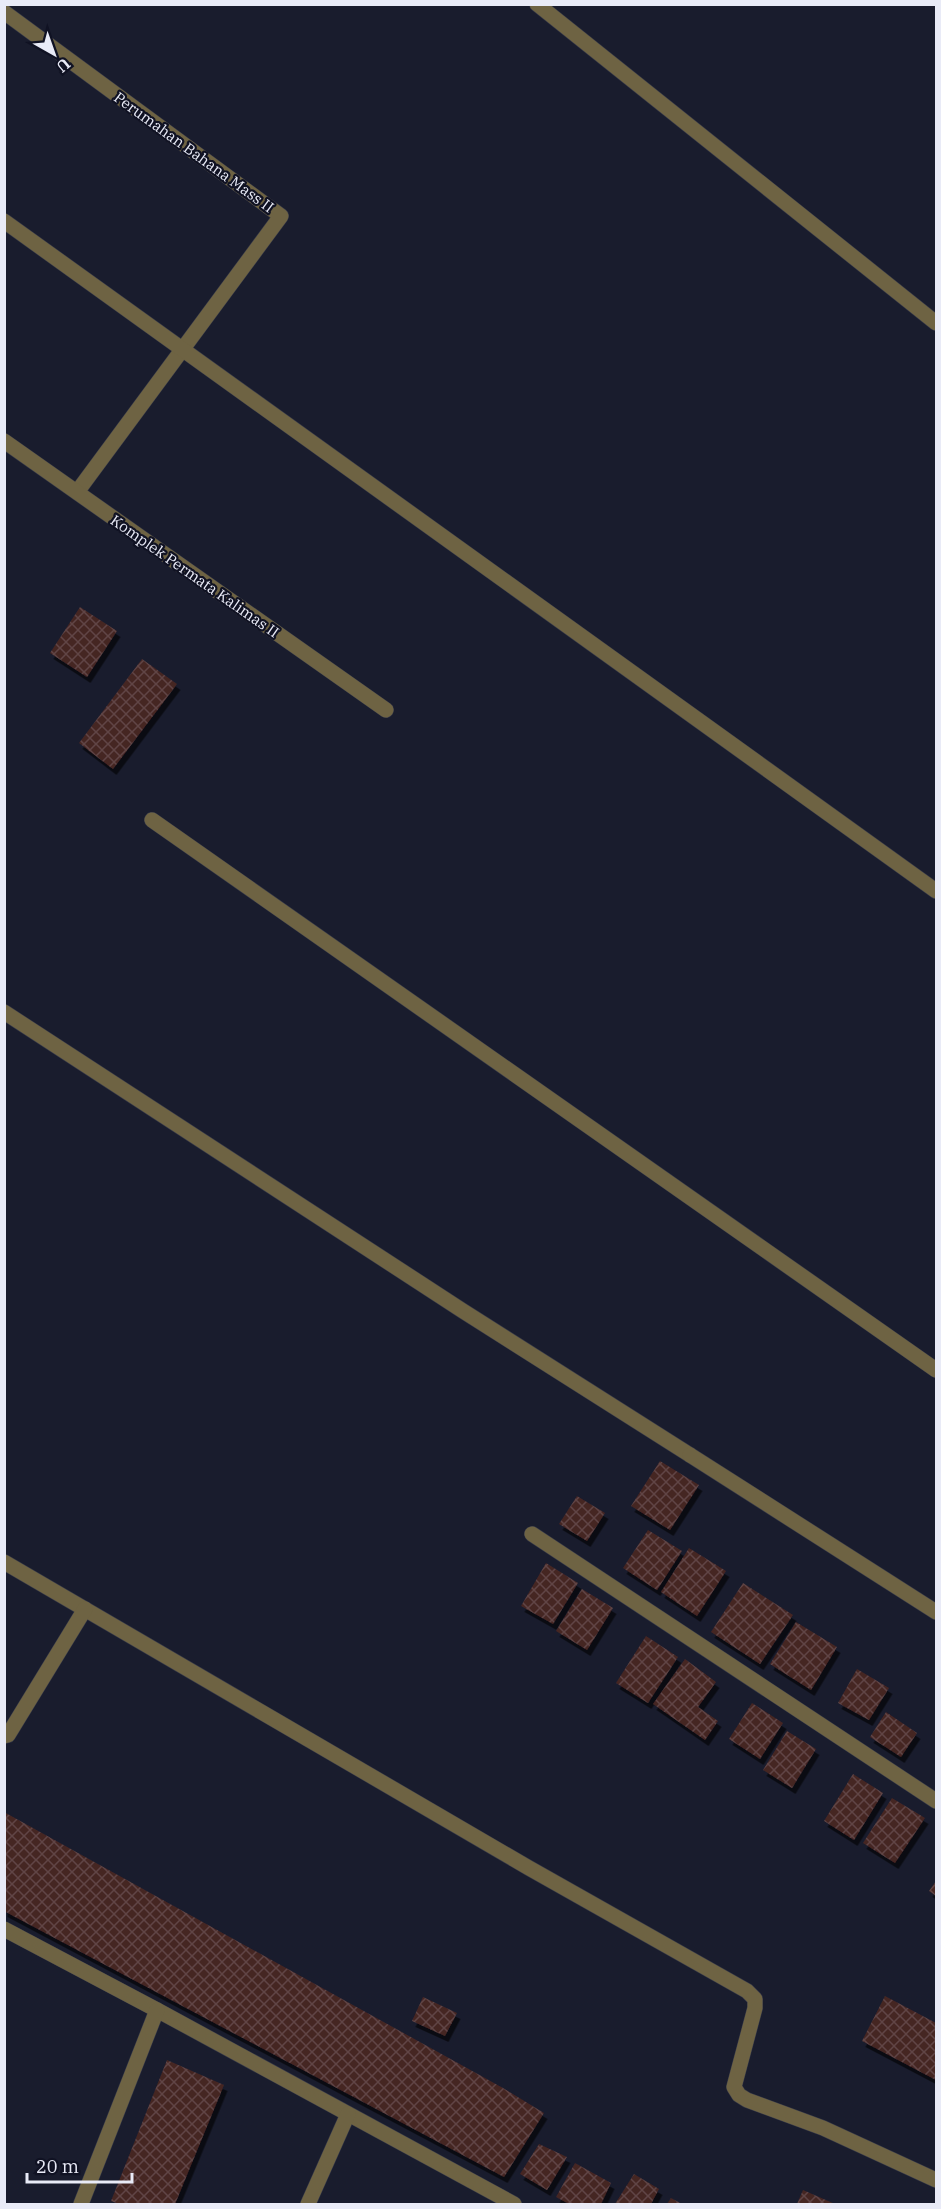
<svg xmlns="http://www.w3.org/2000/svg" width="941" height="2209" viewBox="0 0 941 2209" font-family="'IBM Plex Serif',serif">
	<defs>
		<pattern id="building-cross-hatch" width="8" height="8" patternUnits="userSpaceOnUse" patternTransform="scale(1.5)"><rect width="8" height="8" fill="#452524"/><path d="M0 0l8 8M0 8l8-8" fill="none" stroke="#604545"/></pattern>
		<filter id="shadow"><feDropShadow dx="3.5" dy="6" stdDeviation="0" flood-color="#0009"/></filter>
	</defs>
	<rect width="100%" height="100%" fill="#191c2d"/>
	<g fill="url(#building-cross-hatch)" filter="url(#shadow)">
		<path d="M80 607 117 631 87 677 50 653Z"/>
		<path d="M142 659 177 684 113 769 79 743Z"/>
		<path d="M660 1461 699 1485 670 1530 631 1506Z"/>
		<path d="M577 1496 605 1513 587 1541 559 1524Z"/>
		<path d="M648 1530 682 1551 657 1590 623 1568Z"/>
		<path d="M689 1548 726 1571 697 1616 661 1592Z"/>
		<path d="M546 1563 578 1583 553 1624 521 1606Z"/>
		<path d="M743 1583 793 1615 760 1664 711 1632Z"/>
		<path d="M582 1589 613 1608 587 1650 556 1631Z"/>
		<path d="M796 1622 837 1647 811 1690 770 1664Z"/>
		<path d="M646 1636 678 1657 648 1703 616 1683Z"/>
		<path d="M685 1659 716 1682 698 1707 718 1721 705 1740 653 1704Z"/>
		<path d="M857 1669 889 1688 869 1720 838 1703Z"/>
		<path d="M752 1703 783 1723 760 1759 729 1739Z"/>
		<path d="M886 1712 917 1733 901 1757 870 1737Z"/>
		<path d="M787 1731 816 1749 792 1788 763 1770Z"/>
		<path d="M853 1774 883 1793 854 1840 824 1821Z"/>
		<path d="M892 1798 925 1818 895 1863 863 1843Z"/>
		<path d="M4 1812 503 2088 544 2113 504 2177 4 1911Z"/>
		<path d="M936 1881V1896L929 1891Z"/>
		<path d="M885 1996 936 2023V2080L862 2041Z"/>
		<path d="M423 1997 457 2013 445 2036 412 2021Z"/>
		<path d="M167 2060 224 2085 175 2204H119L111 2201Z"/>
		<path d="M539 2144 567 2157 547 2190 520 2174Z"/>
		<path d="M575 2163 611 2183 601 2204H569L556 2197Z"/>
		<path d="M634 2174 659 2189 651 2204H615Z"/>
		<path d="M803 2190 835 2204H797Z"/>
		<path d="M671 2198 682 2204H667Z"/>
	</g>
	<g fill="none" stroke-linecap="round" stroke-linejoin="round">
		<g stroke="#363949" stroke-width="16">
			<path id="lane" d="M4 1012 463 1311 690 1455"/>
		</g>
		<g stroke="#363949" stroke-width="16">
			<g id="street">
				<path d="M537 4 936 323"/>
				<path d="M4 12 281 216 77 492"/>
				<path d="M4 221 936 891"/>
				<path d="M4 441 386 710"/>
				<path d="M152 820 936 1370"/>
				<path d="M690 1455 936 1612"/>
				<path d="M532 1534 936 1801"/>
				<path d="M4 1562 529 1868 747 1991 755 1999V2008L734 2087 739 2095 747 2100 823 2128 936 2180"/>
				<path d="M4 1736 8 1735 85 1609"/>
				<path d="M4 1929 157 2010 514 2204"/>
				<path d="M81 2204 157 2010"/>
				<path d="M308 2204 348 2114"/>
			</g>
		</g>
		<use href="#lane" stroke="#6e6343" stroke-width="15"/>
		<use href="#street" stroke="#6e6343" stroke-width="15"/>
	</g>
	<g text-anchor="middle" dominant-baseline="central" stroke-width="4.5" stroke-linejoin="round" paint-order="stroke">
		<g font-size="15" fill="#e9ebf7" stroke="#101223">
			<text transform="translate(194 152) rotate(36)">Perumahan Bahana Mass II</text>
			<text transform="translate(195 576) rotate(35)">Komplek Permata Kalimas II</text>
		</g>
	</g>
	<rect width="941" height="2209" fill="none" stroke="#e9ebf7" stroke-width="12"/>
	<g transform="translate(54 54) rotate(140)" stroke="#101223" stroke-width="4.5" paint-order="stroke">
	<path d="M0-4.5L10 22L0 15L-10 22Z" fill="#e9ebf7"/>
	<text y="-9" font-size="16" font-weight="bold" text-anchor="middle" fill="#e9ebf7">U</text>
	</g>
	<path d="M27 2173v9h105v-9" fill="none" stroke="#e9ebf7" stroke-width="3"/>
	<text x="36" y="2173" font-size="18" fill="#e9ebf7" stroke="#101223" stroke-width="4.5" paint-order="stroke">20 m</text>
</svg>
